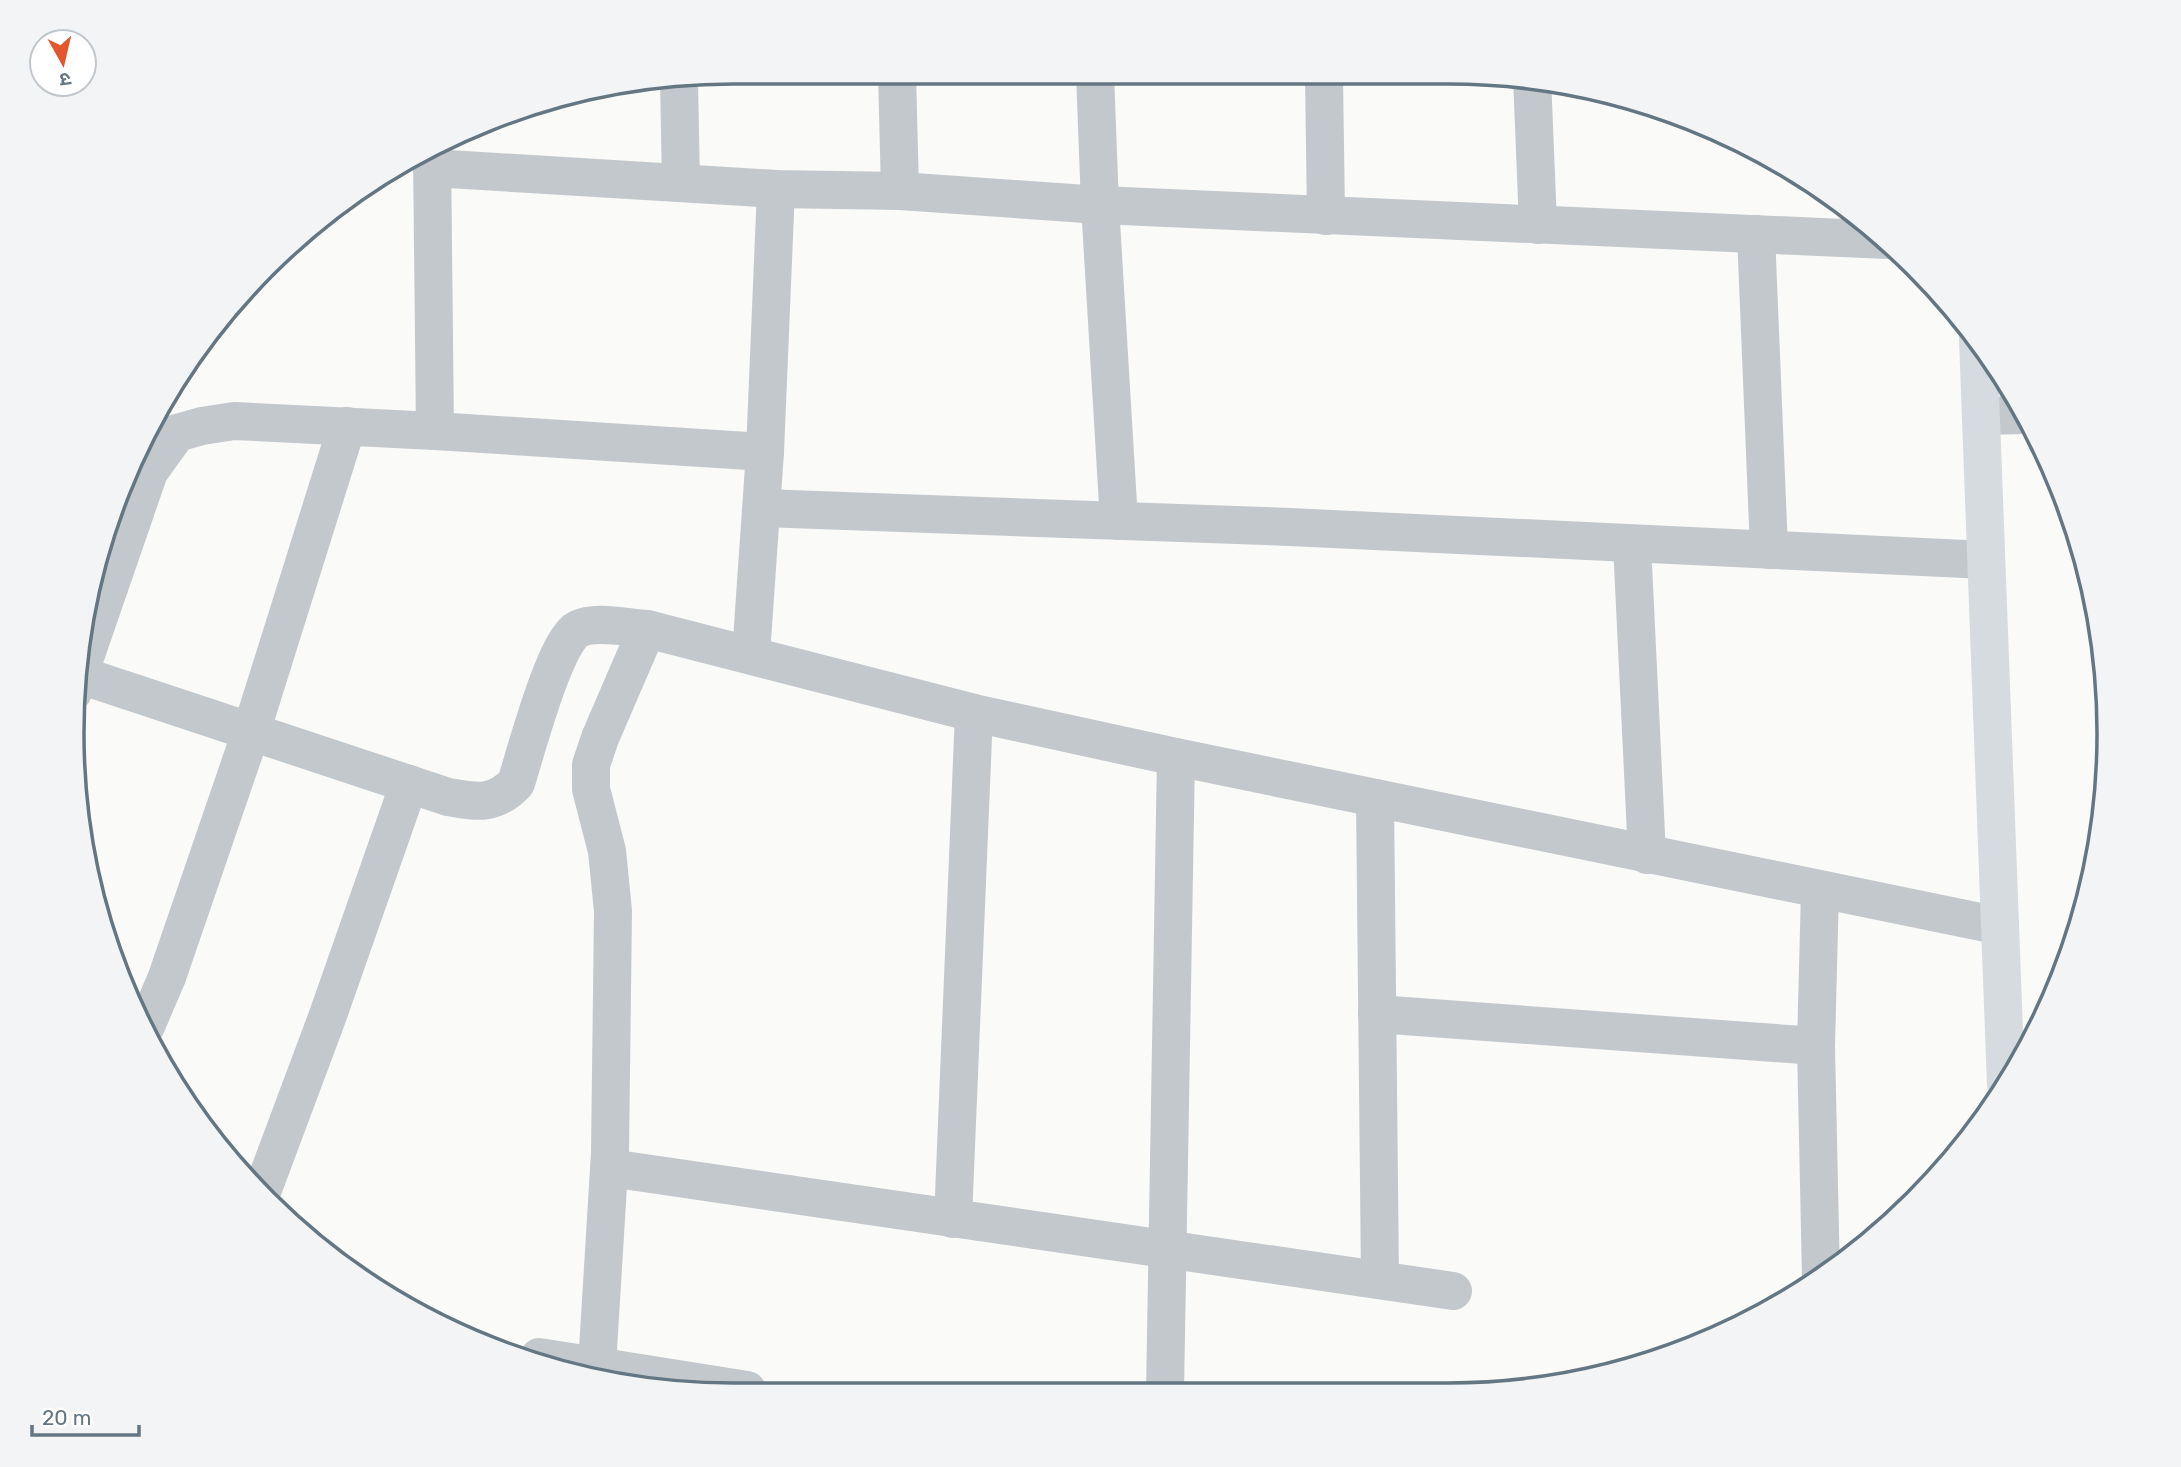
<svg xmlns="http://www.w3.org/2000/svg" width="2181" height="1467" viewBox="0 0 2181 1467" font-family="Rubik,'Noto Sans Devanagari',sans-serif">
	<rect width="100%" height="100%" fill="#fafaf8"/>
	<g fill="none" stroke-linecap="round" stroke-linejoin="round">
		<g stroke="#c3c8cc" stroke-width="38">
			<path d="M897 73 900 191"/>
			<path d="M1095 74 1100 205 1119 521"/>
			<path d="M1324 76 1326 216"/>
			<path d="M1532 77 1538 225"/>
			<path d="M679 81 681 183"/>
			<path d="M432 151 435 431"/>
			<path d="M432 168 776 189 900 191 1100 205 1888 240"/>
			<path d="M1756 234 1769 550"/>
			<path d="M1981 416 2025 415"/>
			<path d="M762 508 1290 527 1986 560"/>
			<path d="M1632 544 1647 855"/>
			<path d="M751 655 765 452 776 189"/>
			<path d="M77 674 448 797C477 802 494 806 516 783 525 755 555 640 578 629 596 620 627 628 647 629L974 713 1176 757 2000 926"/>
			<path d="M73 692 149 472 177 433 202 426 234 421 435 431 765 452"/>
			<path d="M1375 798 1380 1280"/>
			<path d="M1820 890 1816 1046 1821 1277"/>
			<path d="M1377 1014 1816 1046"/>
			<path d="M146 1026 167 977 251 732 347 426"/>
			<path d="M610 1168 1453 1291"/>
			<path d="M263 1189 328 1015 409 784"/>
			<path d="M953 1219 974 713"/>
			<path d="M539 1357 747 1390"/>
			<path d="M597 1366 610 1153 613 911 607 851 591 789V765L600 738 647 629"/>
			<path d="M1165 1392 1176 757"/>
		</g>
		<path stroke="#d6dbdf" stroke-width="38" d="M1978 339 2006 1085"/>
	</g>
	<path d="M0 0H2181V1467H0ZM733 84H1448A649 649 0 0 1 2097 733V734A649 649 0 0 1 1448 1383H733A649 649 0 0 1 84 734V733A649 649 0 0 1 733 84Z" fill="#f3f4f5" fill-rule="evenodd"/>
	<path fill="none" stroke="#657683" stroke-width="3.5" d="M733 84H1448A649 649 0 0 1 2097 733V734A649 649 0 0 1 1448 1383H733A649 649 0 0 1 84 734V733A649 649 0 0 1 733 84Z"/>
	<g transform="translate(63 63) rotate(172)"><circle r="33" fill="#ffffff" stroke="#c1c8cd" stroke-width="2"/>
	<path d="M0-5L12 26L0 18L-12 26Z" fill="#e4572e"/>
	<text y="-10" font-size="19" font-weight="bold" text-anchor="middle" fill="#657683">उ</text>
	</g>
	<path d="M32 1425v10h107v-10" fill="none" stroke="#657683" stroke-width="3.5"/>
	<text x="42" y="1425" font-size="21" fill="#657683" stroke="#ffffff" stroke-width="5" paint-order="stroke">20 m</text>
</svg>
